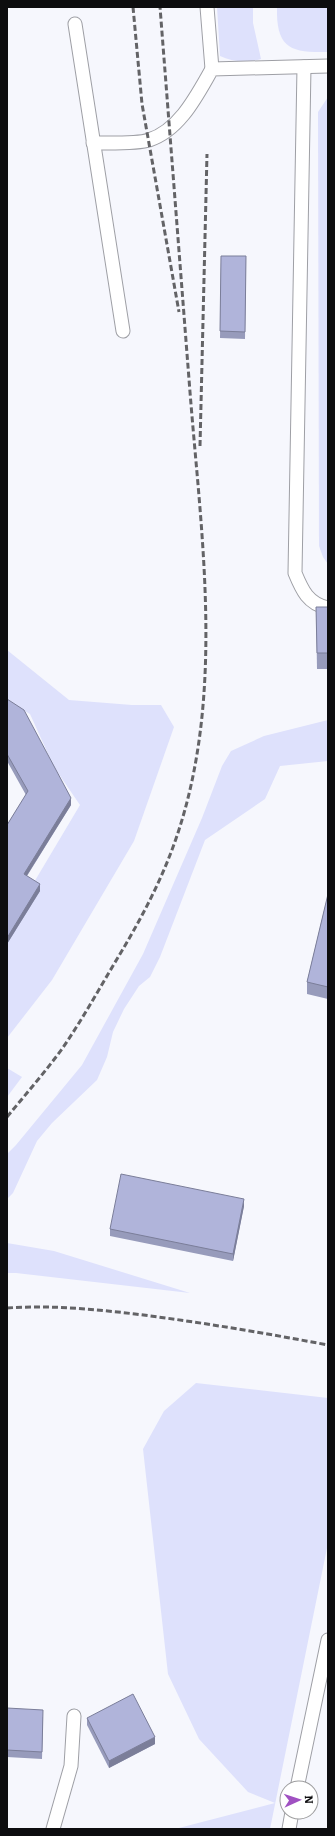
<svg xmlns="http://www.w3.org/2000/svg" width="335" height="1836" viewBox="0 0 335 1836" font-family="Bitter,serif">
	<rect width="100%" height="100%" fill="#f6f7fd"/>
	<g fill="#dee1fc">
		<path d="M217 7H253V23L261 59C247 63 232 62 220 56Z"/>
		<path d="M277 7H328V52C290 53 276 48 277 7Z"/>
		<path d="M328 97V564L323 557 319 546 318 112Z"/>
		<path d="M7 650 69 700 132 705H161L174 727 134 841 52 980 7 1038V933L30 889 80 805 54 767 30 714 7 701Z"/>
		<path d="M328 720V761L280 766 265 799 205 840 160 957 150 977 139 986 124 1009 113 1032 107 1057 97 1080 52 1123 37 1141 13 1193 7 1199V1154L16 1145 82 1065 143 954 202 818 222 766 231 751 264 736Z"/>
		<path d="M7 1068 22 1077 7 1097Z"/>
		<path d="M7 1243 54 1251 190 1293 16 1273H7Z"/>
		<path d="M196 1383 328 1398V1543L270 1829H175L275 1803 248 1792 199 1739 168 1674 143 1449 164 1411Z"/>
	</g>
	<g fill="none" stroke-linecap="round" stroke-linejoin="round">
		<g stroke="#9e9fa5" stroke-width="15">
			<g id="service">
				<path d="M207 7 212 69"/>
				<path d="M75 24 123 331"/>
				<path d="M304 67 295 573C302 590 308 604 328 608"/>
				<path d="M93 143C106 143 138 144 149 140 180 130 197 95 212 69L328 66"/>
				<path d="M297 1788 328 1640"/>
				<path d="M53 1829 71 1766 74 1716"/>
				<path d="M289 1829 292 1812"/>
			</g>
		</g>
		<use href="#service" stroke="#fff" stroke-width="13"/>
		<g stroke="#636366" stroke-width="3" stroke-dasharray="6 3" stroke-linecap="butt">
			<path d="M133 7 142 104 179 312"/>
			<path d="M200 446 207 154"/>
			<path d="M7 1117C26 1094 45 1072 62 1049 82 1020 99 989 117 959 137 926 156 891 170 855 227 708 202 544 190 392 180 264 170 135 160 7"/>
			<path d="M7 1308C50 1305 93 1309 135 1314 200 1322 264 1333 328 1345"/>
		</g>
	</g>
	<g fill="#979bbb">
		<path d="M221 256H246L245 339 220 338Z"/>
		<path d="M316 607H328V669H317Z"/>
		<path d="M7 699 71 805 27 876 40 891 7 944V825L26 795 7 761Z"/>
		<path d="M328 894V999L307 994V982Z"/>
		<path d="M244 1206 233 1261 110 1236V1229Z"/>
		<path d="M7 1708 43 1717 42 1759 7 1757Z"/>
		<path d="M87 1718 155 1744 109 1768 87 1725Z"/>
	</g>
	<g fill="#7b7e99">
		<path d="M71 798V805L24 880V874Z"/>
		<path d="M40 884V891L7 944V938Z"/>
		<path d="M244 1199V1206L233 1261V1254Z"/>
		<path d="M155 1737V1744L109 1768V1761Z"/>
	</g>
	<g fill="#b0b4da" stroke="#7b7e99">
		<path d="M221 256H246L245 332 220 331Z"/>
		<path d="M316 607H328V653H317Z"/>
		<path d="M7 699 24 710 71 798 24 874 40 884 7 938V825L28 791 7 754Z"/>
		<path d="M328 894V987L307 982Z"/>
		<path d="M121 1174 244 1199 233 1254 110 1229Z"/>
		<path d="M133 1694 155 1737 109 1761 87 1718Z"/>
		<path d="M7 1708 43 1710 42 1752 7 1750Z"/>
	</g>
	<rect width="335" height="1836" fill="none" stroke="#0d0d0f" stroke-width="16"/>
	<g transform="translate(299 1800) rotate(87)"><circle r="19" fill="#ffffff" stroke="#9e9e9f"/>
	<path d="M0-3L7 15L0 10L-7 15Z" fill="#a051c2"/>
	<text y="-6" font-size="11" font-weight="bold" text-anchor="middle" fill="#0d0d0f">N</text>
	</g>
</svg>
